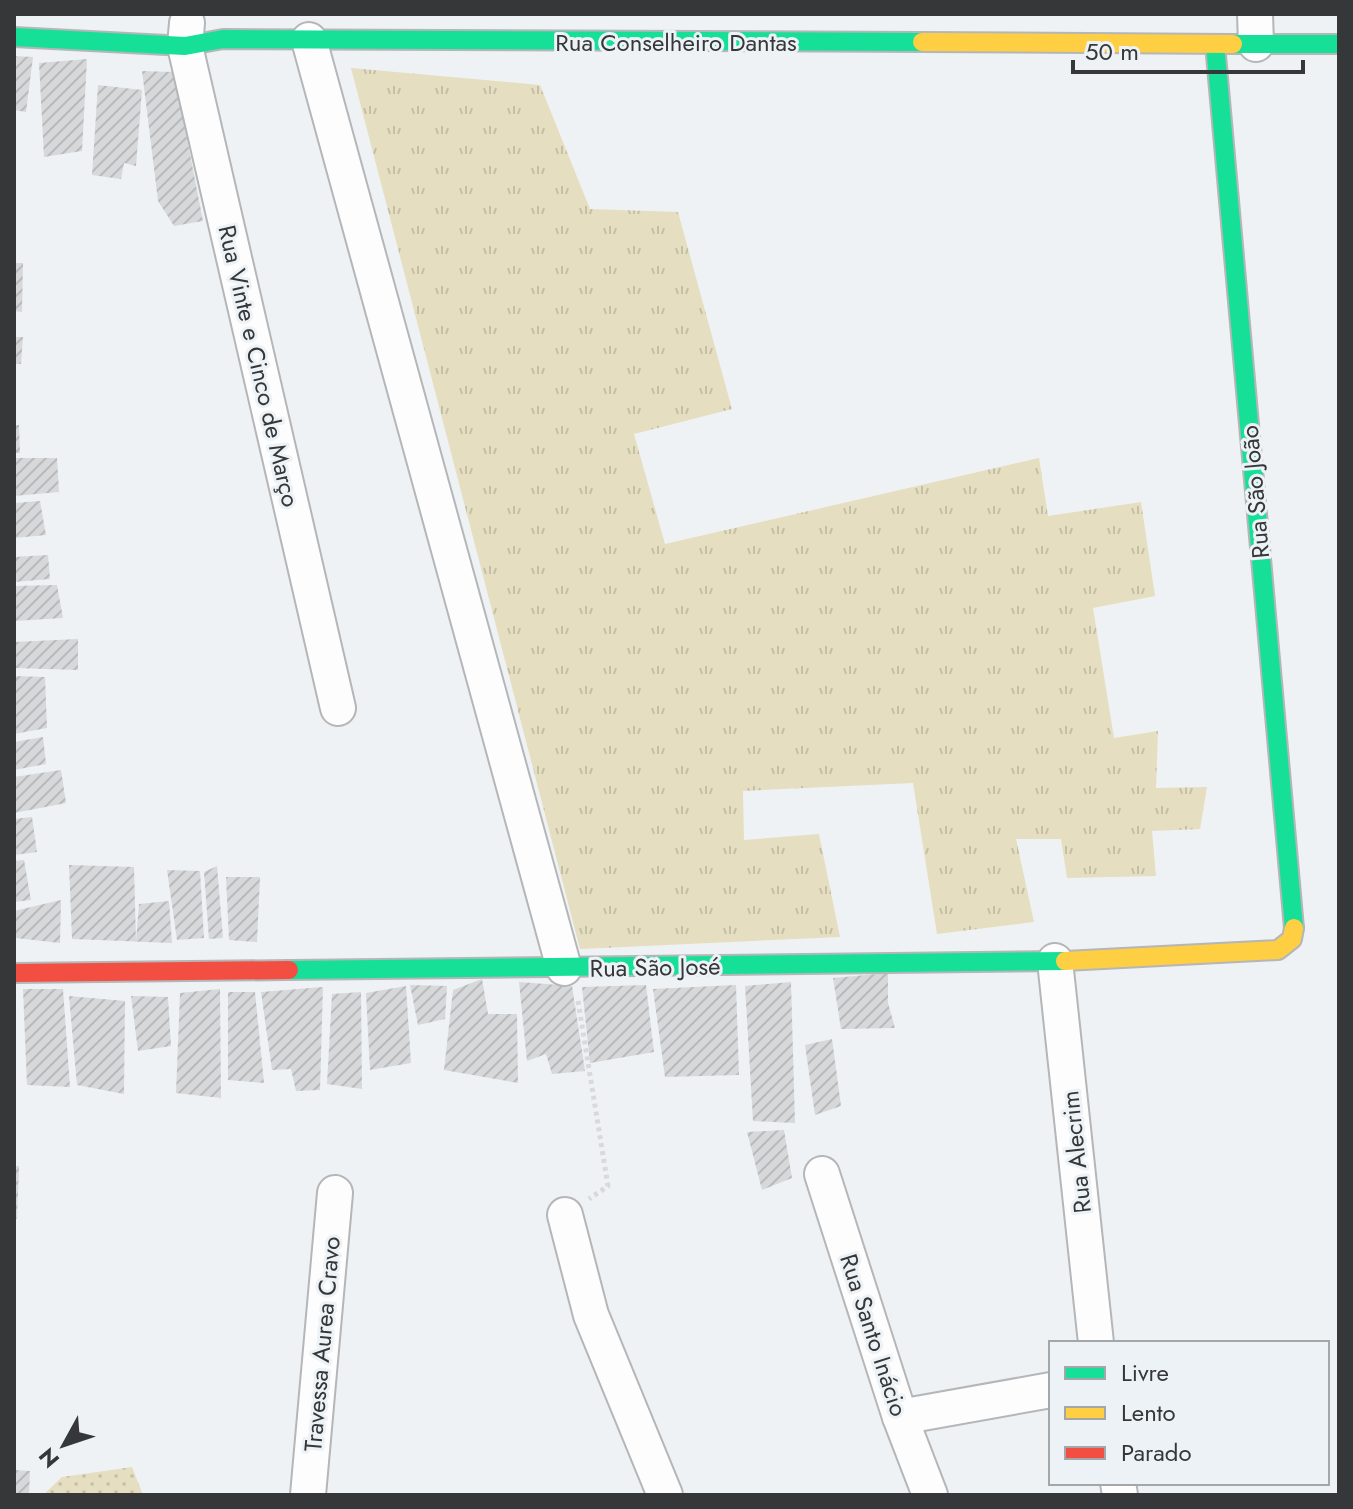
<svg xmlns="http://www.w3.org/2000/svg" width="1353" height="1509" viewBox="0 0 1353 1509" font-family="Jost,sans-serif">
	<defs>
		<pattern id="grass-dots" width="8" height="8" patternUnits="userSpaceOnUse" patternTransform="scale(2)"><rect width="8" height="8" fill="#e5dec0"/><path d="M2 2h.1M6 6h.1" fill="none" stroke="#c5bfa6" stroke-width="1.8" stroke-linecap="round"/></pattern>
		<pattern id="park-tufts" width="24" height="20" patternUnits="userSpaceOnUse" patternTransform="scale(2)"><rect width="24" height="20" fill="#e5dec0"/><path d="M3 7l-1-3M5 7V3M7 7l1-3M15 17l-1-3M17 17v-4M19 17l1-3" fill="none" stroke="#c5bfa6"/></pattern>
		<pattern id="building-hatch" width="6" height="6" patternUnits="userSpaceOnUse" patternTransform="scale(2)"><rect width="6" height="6" fill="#d6d8da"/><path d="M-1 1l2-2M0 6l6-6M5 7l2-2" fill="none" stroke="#b8babc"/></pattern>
	</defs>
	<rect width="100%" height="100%" fill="#eff2f4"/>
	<path fill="url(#grass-dots)" d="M132 1467 143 1495H43L62 1477Z"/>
	<path fill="url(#park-tufts)" d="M351 68 540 85 590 209 678 212 732 409 634 434 665 544 1039 458 1048 516 1141 502 1155 596 1093 608 1114 738 1158 731 1156 788 1207 787 1200 829 1152 831 1156 876 1067 878 1061 839H1016L1034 922 937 934 913 783 743 791 744 840 819 834 840 937 580 949Z"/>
	<g fill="url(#building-hatch)">
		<path d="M14 56 33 57 26 112 14 110Z"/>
		<path d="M87 59 82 151 44 157 39 63Z"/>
		<path d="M142 71 174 72 203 221 174 226 158 201Z"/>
		<path d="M98 85 142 90 136 166 124 163 121 179 92 175Z"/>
		<path d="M14 263H23L22 312 14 311Z"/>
		<path d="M14 337H23L21 364H14Z"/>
		<path d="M14 425H19L20 453H14Z"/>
		<path d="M14 458H57L59 492 14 496Z"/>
		<path d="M40 501 46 535 14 538V503Z"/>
		<path d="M48 555 50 579 14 582V557Z"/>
		<path d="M57 585 63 618 14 621V586Z"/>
		<path d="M78 639V670L14 668V642Z"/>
		<path d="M14 676 45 677 47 728 14 734Z"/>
		<path d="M43 737 46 764 14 770V742Z"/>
		<path d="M61 770 66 803 14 813V777Z"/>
		<path d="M32 817 37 852 14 855V819Z"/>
		<path d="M24 860 31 900 14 902V861Z"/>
		<path d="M69 865 134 867 136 941 139 904 169 901 172 943 72 939Z"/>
		<path d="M217 866 223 938 209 939 204 872Z"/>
		<path d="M167 870 200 871 204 938 177 940Z"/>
		<path d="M226 877H260L257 942 229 940Z"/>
		<path d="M61 900 60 943 16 938 14 911Z"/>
		<path d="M888 973V1003L895 1028 841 1029 833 978Z"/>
		<path d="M482 979 488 1014H517L518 1083 444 1070 453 990Z"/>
		<path d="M519 982 572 986 585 1071 552 1074 546 1054 527 1061Z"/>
		<path d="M791 982 795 1123 753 1121 745 986Z"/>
		<path d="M410 985 447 986 445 1019 418 1025Z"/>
		<path d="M646 985 654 1052 590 1063 582 987Z"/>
		<path d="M736 985 739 1075 665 1077 653 989Z"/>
		<path d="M406 986 411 1063 370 1070 366 993Z"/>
		<path d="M323 987 320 1090 296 1091 291 1069 272 1070 261 992Z"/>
		<path d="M23 989H63L70 1087 27 1085Z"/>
		<path d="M220 989 221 1098 176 1093 180 993Z"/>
		<path d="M228 992H255L264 1083 228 1080Z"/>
		<path d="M361 992 362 1089 327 1084 332 994Z"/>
		<path d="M69 996 125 1001 124 1094 77 1085Z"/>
		<path d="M131 996 168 997 171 1046 138 1051Z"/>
		<path d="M832 1039 841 1106 815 1115 805 1045Z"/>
		<path d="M784 1130 792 1178 762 1190 747 1132Z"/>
		<path d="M14 1166H19L17 1219H14Z"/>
		<path d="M14 1470 30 1471 29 1495H14Z"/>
	</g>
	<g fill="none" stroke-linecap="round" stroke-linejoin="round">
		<g stroke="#b4b6b8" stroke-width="38">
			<g id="street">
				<path d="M1255 14 1256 44"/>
				<path d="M187 23 185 46 338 708"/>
				<path d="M309 40 564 968"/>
				<path d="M1055 961 1096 1343"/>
				<path d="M822 1174 900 1417 930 1495"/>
				<path d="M565 1215 591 1315 665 1495"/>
				<path d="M900 1417 1051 1390"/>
				<path d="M1118 1483 1120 1495"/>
				<path d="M308 1495 335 1193"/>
			</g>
		</g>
		<g stroke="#b4b6b8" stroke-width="22">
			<g id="fast">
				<path d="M14 37 185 46 223 39 922 42"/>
				<path d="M1215 44 1294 928"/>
				<path d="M1233 44H1339"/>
				<path d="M289 970 1065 961"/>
			</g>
		</g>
		<g stroke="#b4b6b8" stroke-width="22">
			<g id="slow">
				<path d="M922 42 1233 44"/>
				<path d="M1065 961 1278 950 1292 939 1294 928"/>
			</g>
		</g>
		<g stroke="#b4b6b8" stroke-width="22">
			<path id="jam" d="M14 973 289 970"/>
		</g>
		<path stroke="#d8d9da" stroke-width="5" stroke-dasharray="4 4" stroke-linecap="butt" d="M578 1001 608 1186 589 1199"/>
		<use href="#street" stroke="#fdfdfd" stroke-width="34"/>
		<use href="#fast" stroke="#16e098" stroke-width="18"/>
		<use href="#slow" stroke="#ffcf43" stroke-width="18"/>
		<use href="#jam" stroke="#f24e42" stroke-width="18"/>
	</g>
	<g text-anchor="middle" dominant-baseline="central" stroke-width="6" stroke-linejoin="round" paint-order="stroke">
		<g font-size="24" fill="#353739" stroke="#edf2f6">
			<text x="676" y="42">Rua Conselheiro Dantas</text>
			<text transform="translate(259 366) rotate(77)">Rua Vinte e Cinco de Março</text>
			<text transform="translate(1255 492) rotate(-95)">Rua São João</text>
			<text transform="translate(655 967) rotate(-1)">Rua São José</text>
			<text transform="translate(1076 1152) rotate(-96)">Rua Alecrim</text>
			<text transform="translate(874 1335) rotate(72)">Rua Santo Inácio</text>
			<text transform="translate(322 1344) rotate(-85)">Travessa Aurea Cravo</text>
		</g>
	</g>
	<rect width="1353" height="1509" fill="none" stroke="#353739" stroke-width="32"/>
	<rect x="1049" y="1341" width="280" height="144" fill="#edf2f6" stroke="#a3a7aa" stroke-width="2"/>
	<rect x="1065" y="1367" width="40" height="12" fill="#16e098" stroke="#a3a7aa" stroke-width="2"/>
	<text x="1121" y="1381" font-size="24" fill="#353739">Livre</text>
	<rect x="1065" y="1407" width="40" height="12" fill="#ffcf43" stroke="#a3a7aa" stroke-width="2"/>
	<text x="1121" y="1421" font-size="24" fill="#353739">Lento</text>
	<rect x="1065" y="1447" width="40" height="12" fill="#f24e42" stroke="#a3a7aa" stroke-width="2"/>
	<text x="1121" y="1461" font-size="24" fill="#353739">Parado</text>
	<g transform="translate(64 1445) rotate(230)" stroke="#edf2f6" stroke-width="6" paint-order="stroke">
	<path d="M0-6L14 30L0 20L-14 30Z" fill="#353739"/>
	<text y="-12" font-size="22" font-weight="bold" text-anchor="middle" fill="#353739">N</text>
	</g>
	<path d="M1073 60v12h230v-12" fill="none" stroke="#353739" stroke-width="4"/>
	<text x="1085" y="60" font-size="24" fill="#353739" stroke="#edf2f6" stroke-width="6" paint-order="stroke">50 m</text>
</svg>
